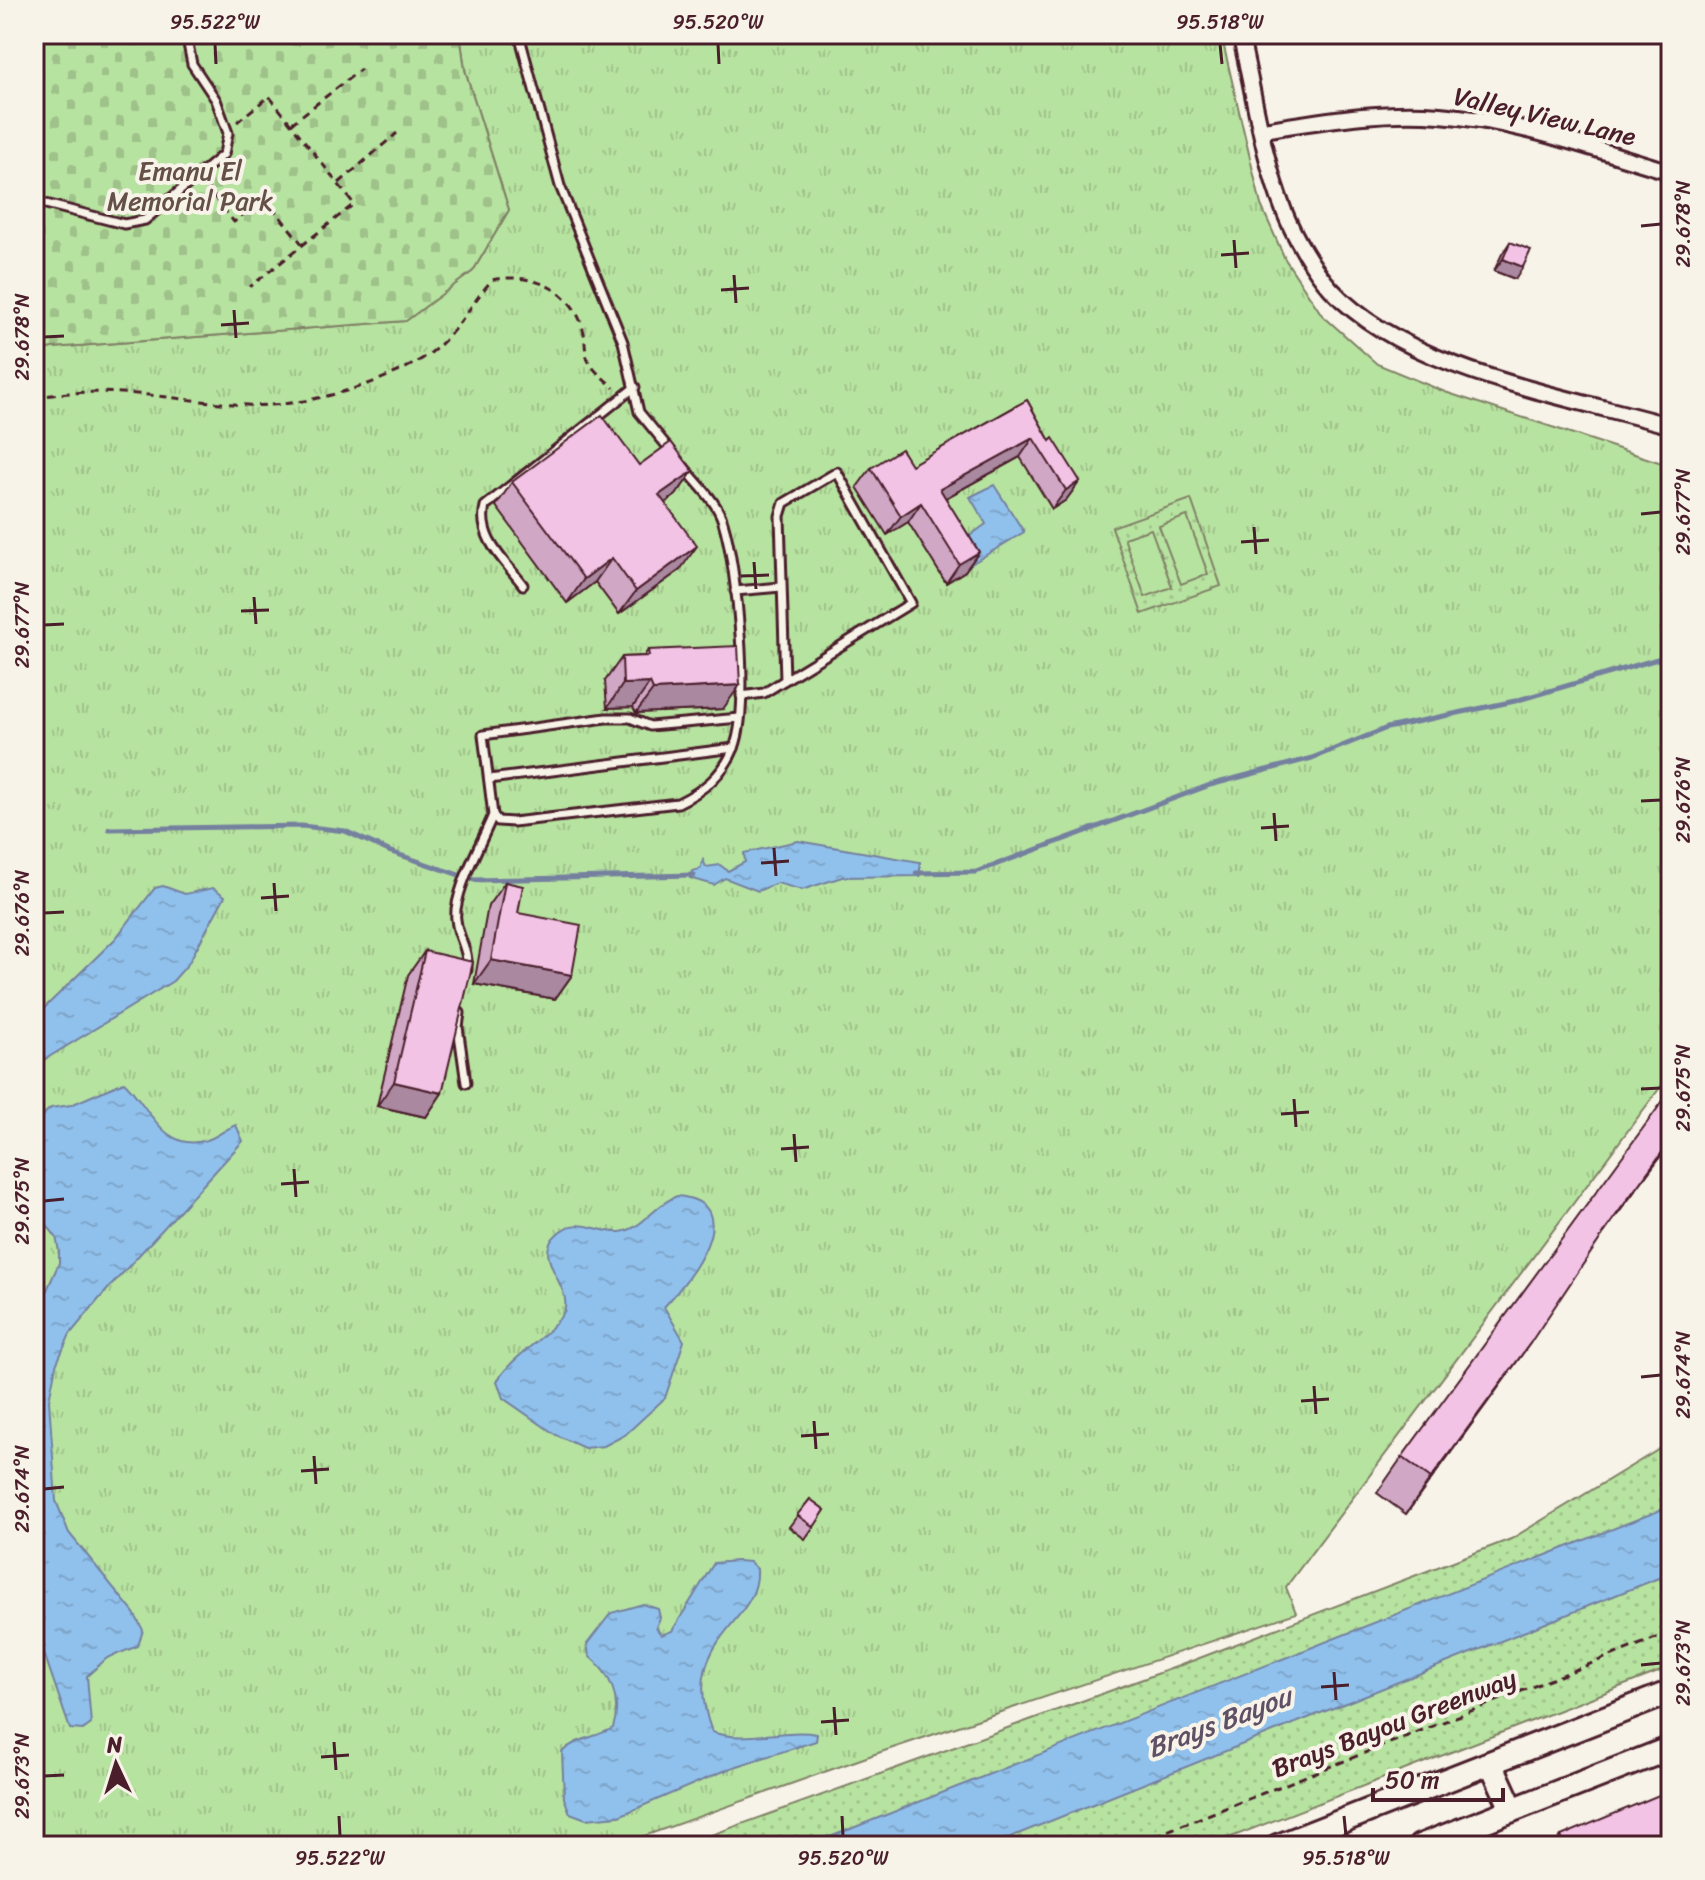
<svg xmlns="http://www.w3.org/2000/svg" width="1705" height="1880" viewBox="0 0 1705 1880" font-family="Sriracha,sans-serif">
	<defs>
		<pattern id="grass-tufts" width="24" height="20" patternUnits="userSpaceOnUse" patternTransform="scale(2)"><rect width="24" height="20" fill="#b7e3a0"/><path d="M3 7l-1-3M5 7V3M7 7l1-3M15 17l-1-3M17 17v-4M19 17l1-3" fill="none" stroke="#9fc28a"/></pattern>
		<pattern id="cemetery-stones" width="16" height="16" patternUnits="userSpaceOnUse" patternTransform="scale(2)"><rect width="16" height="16" fill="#b7e3a0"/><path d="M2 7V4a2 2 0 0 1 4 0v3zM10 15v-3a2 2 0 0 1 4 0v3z" fill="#9fc28a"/></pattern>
		<pattern id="park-dots" width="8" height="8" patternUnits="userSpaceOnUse" patternTransform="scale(2)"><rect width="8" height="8" fill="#b7e3a0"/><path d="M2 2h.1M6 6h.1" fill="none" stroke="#9fc28a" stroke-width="1.8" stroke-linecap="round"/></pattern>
		<pattern id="water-ripples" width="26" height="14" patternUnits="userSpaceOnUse" patternTransform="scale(2)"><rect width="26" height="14" fill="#90c1ec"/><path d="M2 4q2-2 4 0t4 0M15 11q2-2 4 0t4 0" fill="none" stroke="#7ea5cb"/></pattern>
	</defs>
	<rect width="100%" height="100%" fill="#f7f3e8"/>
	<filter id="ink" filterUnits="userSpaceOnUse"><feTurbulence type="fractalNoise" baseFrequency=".0125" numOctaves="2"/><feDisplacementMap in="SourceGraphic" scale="16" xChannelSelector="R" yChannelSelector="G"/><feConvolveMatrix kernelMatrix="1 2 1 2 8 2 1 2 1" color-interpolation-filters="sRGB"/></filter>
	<g filter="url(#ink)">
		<path fill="url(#grass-tufts)" stroke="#808166" stroke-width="2" d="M460 34H1221L1261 205 1285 259 1322 315 1377 364 1445 392 1671 466V1073L1286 1587 1296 1613 875 1754 616 1846H34V352L52 348 405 321 473 271 509 210 465 70Z"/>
		<path fill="url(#cemetery-stones)" stroke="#808166" stroke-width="2" d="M34 34H460L465 70 509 210 473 271 406 321 52 348 34 352Z"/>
		<g fill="url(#park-dots)" stroke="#808166" stroke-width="2">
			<path d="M1191 499 1221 586 1142 614 1112 527Z"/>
			<path d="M1671 1442V1667L1208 1846H681L1176 1667 1511 1539Z"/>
		</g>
		<g fill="#b7e3a0" stroke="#808166" stroke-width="2">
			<path d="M1187 516 1208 574 1181 584 1159 526Z"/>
			<path d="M1151 529 1172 587 1145 597 1124 538Z"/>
		</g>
		<g fill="url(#water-ripples)" stroke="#74809f" stroke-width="2">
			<path d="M994 485 1024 532 971 564 960 543 986 524 970 497Z"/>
			<path d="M798 841 920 862V876L842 877 802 890 777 883 758 891 725 878 714 885 690 878 692 871 700 869 703 860 706 867 720 865 728 871 745 862 744 853Z"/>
			<path d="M163 886 185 894 213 888 225 896 188 964 173 981 34 1066V1018L115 939 155 888Z"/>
			<path d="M124 1082C149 1105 163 1154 207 1140 217 1137 225 1129 236 1125L243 1141 99 1299 70 1334 56 1365 49 1400 56 1501 69 1533 134 1613 143 1630 138 1646 107 1658 87 1676 91 1724 83 1730 70 1729 34 1624V1319L59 1263V1251L56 1237 34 1208V1122L51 1108 71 1105Z"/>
			<path d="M677 1196C750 1203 689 1281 664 1307L684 1341 665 1398 625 1435 604 1446 584 1448 556 1435 503 1398 497 1381C514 1354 544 1341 562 1315 578 1290 530 1259 556 1235 577 1214 599 1234 620 1232 642 1230 656 1203 677 1196Z"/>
			<path d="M1671 1506V1573L988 1846H807Z"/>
			<path d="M737 1561 750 1562 757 1569C761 1625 676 1637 712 1732 747 1744 781 1728 817 1734L816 1741 731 1768 619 1816 586 1819 570 1813 564 1798 562 1752C576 1738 595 1738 613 1728 622 1700 611 1674 589 1656L587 1644 611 1613 643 1604 658 1609 660 1618 656 1627 661 1635 672 1631 714 1563Z"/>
		</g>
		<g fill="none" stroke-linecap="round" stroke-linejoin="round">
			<g stroke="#74809f" stroke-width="5">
				<path d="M109 829 302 826 345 831 391 852 474 880 694 875"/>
				<path d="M916 873 976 872 1210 785 1312 758 1387 728 1515 701 1671 655"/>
			</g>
			<g stroke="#4a1f2b" stroke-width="13">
				<g id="service">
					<path d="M519 34 560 186 623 342 639 412 671 451"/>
					<path d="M34 201 124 224 145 220 224 154 228 133 216 100 192 64 186 34"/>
					<path d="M684 467C697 484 717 501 723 522 737 567 751 705 734 748 723 775 703 791 678 803L513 822 498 821 493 815 483 735 606 718H630L650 726 740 718"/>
					<path d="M837 472 911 603 785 680 780 516 784 503Z"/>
					<path d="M523 585C505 561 477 538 485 506L635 387"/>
					<path d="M735 591 781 587"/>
					<path d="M741 696 764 693 785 680"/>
					<path d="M489 779 734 748"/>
					<path d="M467 970C470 948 453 932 456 909 461 878 481 844 493 815"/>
					<path d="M460 1013 458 1027 466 1083"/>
				</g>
			</g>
			<g stroke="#4a1f2b" stroke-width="20">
				<g id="minor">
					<path d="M1240 34C1254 92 1262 156 1284 211 1294 236 1313 269 1331 289 1406 371 1567 396 1671 426"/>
					<path d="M1263 130C1321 121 1380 110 1440 115 1518 121 1596 150 1671 172"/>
				</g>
			</g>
			<g stroke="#4a1f2b" stroke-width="28">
				<g id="secondary">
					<path d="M1491 1763 1512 1809"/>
					<path d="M1278 1846 1671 1692"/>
					<path d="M1420 1846 1671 1748"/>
				</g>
			</g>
			<g stroke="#4a1f2b" stroke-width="3" stroke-dasharray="8 6" stroke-linecap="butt">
				<path d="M237 122 269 96 354 204 250 287"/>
				<path d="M291 124 361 69"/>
				<path d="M339 183 397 133"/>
				<path d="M205 185 234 222 264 197 303 245"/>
				<path d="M34 398C107 383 175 401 247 405 298 409 386 384 428 355 456 335 470 304 492 280 530 272 572 288 583 329 586 339 584 351 588 360 593 371 606 380 614 388"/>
				<path d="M1129 1846 1671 1632"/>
			</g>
			<use href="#service" stroke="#f7f3e8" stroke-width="7"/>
			<use href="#minor" stroke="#f7f3e8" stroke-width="14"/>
			<use href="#secondary" stroke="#f7f3e8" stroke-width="22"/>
		</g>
		<g fill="#d0a8c5" stroke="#4a1f2b" stroke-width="2">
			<path d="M1510 242 1523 267 1515 279 1494 271 1502 254Z"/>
			<path d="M1027 400 1050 441 1080 481 1066 500 1052 509 1020 457 945 498 979 552 965 571 946 583 908 522 887 535 857 487 871 468 911 465Z"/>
			<path d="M639 465 693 471 676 495 665 503 680 570 619 614 595 582 567 603 496 506 512 482Z"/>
			<path d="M648 650 723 709 636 713 633 707 607 708 605 681 622 657 644 656Z"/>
			<path d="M505 882 518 913 572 975 555 999 474 984 488 906Z"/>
			<path d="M425 951 442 1093 426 1117 377 1106 408 975Z"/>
			<path d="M1671 1097V1142L1601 1237 1506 1377 1406 1514 1377 1493 1402 1457Z"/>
			<path d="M810 1499 825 1510 805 1539 789 1527Z"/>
			<path d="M1561 1836 1653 1846H1554Z"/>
		</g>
		<g fill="#a988a0" stroke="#4a1f2b" stroke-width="2">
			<path d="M1503 259 1523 267 1515 279 1494 271Z"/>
			<path d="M1033 438 1020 457 926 509 940 489Z"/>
			<path d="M693 471 676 495 642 519 659 495Z"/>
			<path d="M1080 481 1066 500 1052 509 1066 490Z"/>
			<path d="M921 503 908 522 887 535 901 516Z"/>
			<path d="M697 546 680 570 619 614 636 591Z"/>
			<path d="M979 552 965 571 946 583 959 564Z"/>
			<path d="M612 558 595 582 567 603 584 579Z"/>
			<path d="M650 683 633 707 607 708 623 684Z"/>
			<path d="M740 685 723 709 636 713 653 690Z"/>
			<path d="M491 960 572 975 555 999 474 984Z"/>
			<path d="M394 1082 442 1093 426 1117 377 1106Z"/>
			<path d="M1671 1140V1142L1589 1253 1614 1218Z"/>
			<path d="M1531 1342 1506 1377 1406 1514 1431 1478Z"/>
			<path d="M1671 1830V1839L1653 1846H1630Z"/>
		</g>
		<g fill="#f2c3e5" stroke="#4a1f2b" stroke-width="2">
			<path d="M1510 242 1531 250 1523 267 1503 259Z"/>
			<path d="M1027 400 1050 441 1053 438 1080 481 1066 490 1033 438 940 489 979 552 959 564 921 503 901 516 871 468 901 449 911 465Z"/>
			<path d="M602 415 639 465 671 442 693 471 659 495 697 546 636 591 612 558 584 579 512 482Z"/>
			<path d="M738 646 740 685 653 690 650 683 623 684 622 657 649 656 648 650Z"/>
			<path d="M505 882 523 886 518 913 581 925 572 975 491 960Z"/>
			<path d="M425 951 473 962 442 1093 394 1082Z"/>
			<path d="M1668 1094 1671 1097V1140L1614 1218 1531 1342 1431 1478 1402 1457Z"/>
			<path d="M810 1499 825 1510 814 1527 797 1515Z"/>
			<path d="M1666 1792 1671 1804V1830L1630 1846H1565L1561 1836Z"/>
		</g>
	</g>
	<path fill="none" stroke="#4a1f2b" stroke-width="3" d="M215 44 216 64M718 44 719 64M1220 44 1222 64M1641 226 1661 224M1234 240 1236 268M1221 255 1249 253M734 275 736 303M721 290 749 288M234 310 236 338M221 325 249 323M44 337 64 336M1641 514 1661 512M1254 527 1256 554M1241 542 1269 540M754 562 756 589M741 576 769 575M254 597 256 624M241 611 269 610M44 625 64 624M1641 801 1661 800M1274 813 1276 841M1261 828 1289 826M774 848 776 876M761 863 789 861M274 883 276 911M261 898 289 896M44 913 64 912M1641 1089 1661 1088M1294 1099 1296 1127M1281 1114 1309 1112M794 1134 796 1162M781 1149 809 1147M294 1169 296 1197M281 1184 309 1182M44 1201 64 1199M1641 1377 1661 1375M1314 1386 1316 1414M1301 1401 1329 1399M814 1421 816 1449M801 1436 829 1434M314 1456 316 1484M301 1471 329 1469M44 1489 64 1487M1641 1665 1661 1663M1334 1672 1336 1700M1321 1687 1349 1685M834 1707 836 1735M821 1722 849 1720M334 1742 336 1770M321 1757 349 1755M44 1776 64 1775M339 1816 340 1836M842 1816 843 1836M1344 1816 1346 1836"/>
	<g text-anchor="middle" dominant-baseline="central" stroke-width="8" stroke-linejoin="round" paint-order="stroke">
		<g font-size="26" fill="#4a1f2b" stroke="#f7f3e8">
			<text transform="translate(1545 116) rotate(13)">Valley View Lane</text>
			<text transform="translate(1394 1723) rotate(-21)">Brays Bayou Greenway</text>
		</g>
		<g font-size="26" fill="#655048" stroke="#f7f3e8">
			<text x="190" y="171">Emanu El<tspan x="190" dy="30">Memorial Park</tspan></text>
		</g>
		<g font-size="28" font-style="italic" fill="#5f5065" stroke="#f7f3e8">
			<text transform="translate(1219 1722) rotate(-21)">Brays Bayou</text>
		</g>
	</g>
	<rect width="1705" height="1880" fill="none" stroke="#f7f3e8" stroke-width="88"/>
	<g transform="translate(116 1764) rotate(356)" stroke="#f7f3e8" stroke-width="6" paint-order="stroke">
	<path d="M0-6L14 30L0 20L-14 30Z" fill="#4a1f2b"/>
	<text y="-12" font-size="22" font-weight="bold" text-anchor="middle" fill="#4a1f2b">N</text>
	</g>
	<path d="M1373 1788v12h130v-12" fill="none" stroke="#4a1f2b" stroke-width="4"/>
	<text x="1385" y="1788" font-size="24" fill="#4a1f2b" stroke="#f7f3e8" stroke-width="6" paint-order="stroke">50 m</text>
	<rect x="44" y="44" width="1617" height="1792" fill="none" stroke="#4a1f2b" stroke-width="3"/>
	<g font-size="20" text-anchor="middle" fill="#4a1f2b">
		<text x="215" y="29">95.522°W</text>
		<text x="718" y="29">95.520°W</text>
		<text x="1220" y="29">95.518°W</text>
		<text transform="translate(1683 224) rotate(-90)" y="7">29.678°N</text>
		<text transform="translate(22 337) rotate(-90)" y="7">29.678°N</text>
		<text transform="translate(1683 512) rotate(-90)" y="7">29.677°N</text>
		<text transform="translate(22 625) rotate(-90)" y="7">29.677°N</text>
		<text transform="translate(1683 800) rotate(-90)" y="7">29.676°N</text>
		<text transform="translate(22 913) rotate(-90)" y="7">29.676°N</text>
		<text transform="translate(1683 1088) rotate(-90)" y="7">29.675°N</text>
		<text transform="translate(22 1201) rotate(-90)" y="7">29.675°N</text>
		<text transform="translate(1683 1375) rotate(-90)" y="7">29.674°N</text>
		<text transform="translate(22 1489) rotate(-90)" y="7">29.674°N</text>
		<text transform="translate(1683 1663) rotate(-90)" y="7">29.673°N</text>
		<text transform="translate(22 1776) rotate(-90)" y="7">29.673°N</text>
		<text x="340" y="1865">95.522°W</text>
		<text x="843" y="1865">95.520°W</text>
		<text x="1346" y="1865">95.518°W</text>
	</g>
</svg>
